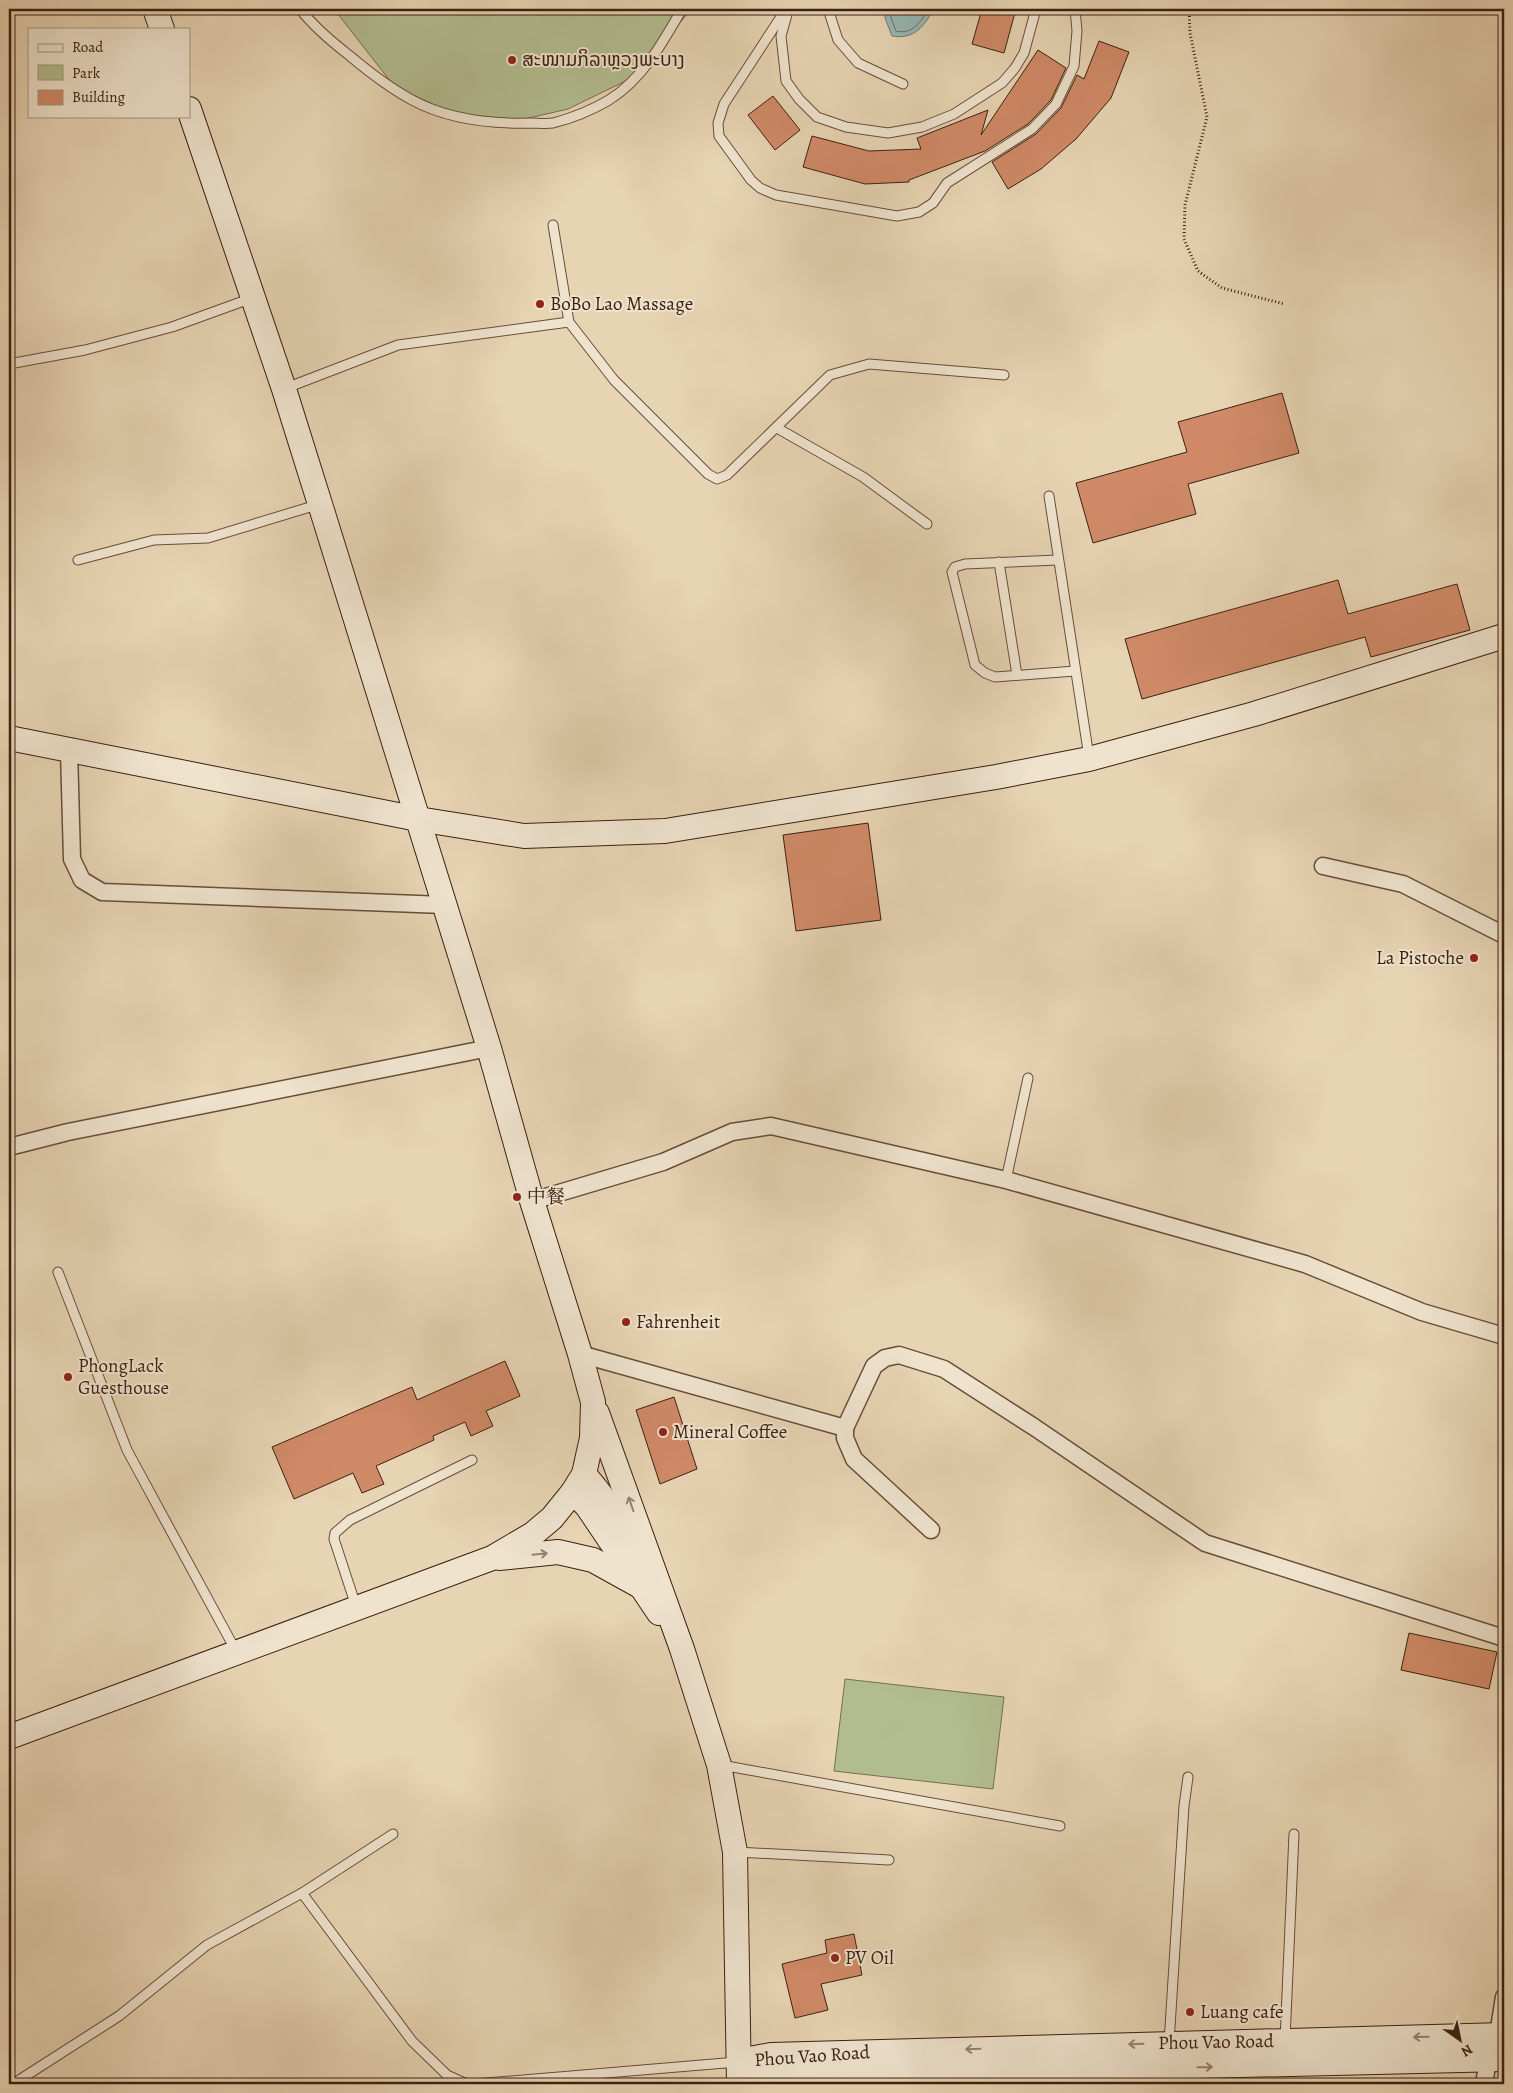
<svg xmlns="http://www.w3.org/2000/svg" width="1513" height="2093" viewBox="0 0 1513 2093" font-family="Alegreya,'Noto Serif SC','Noto Sans Lao',serif">
	<rect width="100%" height="100%" fill="#e7d4b3"/>
	<filter id="stains"><feTurbulence type="fractalNoise" baseFrequency=".004" numOctaves="4"/><feColorMatrix values="0 0 0 0 .2 0 0 0 0 .09 0 0 0 0 .02 0 0 0 .5 -.17"/></filter>
	<radialGradient id="worn" r=".72"><stop offset=".6" stop-color="#630" stop-opacity="0"/><stop offset="1" stop-color="#630" stop-opacity=".3"/></radialGradient>
	<g fill="#b2bd8f" stroke="#776e50">
		<path d="M334 9H691L638 75 568 109 516 121 454 114 394 86Z"/>
		<path d="M845 1679 1004 1697 993 1789 834 1771Z"/>
	</g>
	<path fill="#98b7b4" stroke="#737b73" d="M886 9H933C925 26 914 40 892 36L885 18Z"/>
	<g fill="none" stroke-linecap="round" stroke-linejoin="round">
		<path stroke="#6a6c63" stroke-width="1" d="M890 9 891 18 896 31C912 35 921 22 928 9"/>
	</g>
	<g fill="#d08a67" stroke="#3c2012">
		<path d="M982 9H1016L1004 53 972 44Z"/>
		<path d="M1099 41 1129 52 1111 98 1076 139 1041 169 1008 189 992 162 1036 134 1061 108 1077 75 1084 79Z"/>
		<path d="M1038 50 1066 68 1051 100 1028 124 985 151 909 180V182L865 184 803 167 812 136 869 151 921 149 917 138 988 110 981 135Z"/>
		<path d="M773 96 800 130 775 150 748 115Z"/>
		<path d="M1282 393 1299 453 1188 484 1196 514 1093 543 1076 483 1187 452 1178 422Z"/>
		<path d="M1338 580 1348 614 1457 584 1470 630 1371 657 1365 637 1142 699 1125 639Z"/>
		<path d="M868 823 881 920 796 931 783 835Z"/>
		<path d="M505 1361 520 1396 486 1411 493 1426 471 1436 465 1422 433 1436 434 1440 376 1466 384 1484 362 1493 353 1473 294 1499 272 1447 412 1387 417 1400Z"/>
		<path d="M674 1397 697 1469 660 1484 636 1410Z"/>
		<path d="M1409 1633 1497 1652 1489 1689 1401 1670Z"/>
		<path d="M854 1934 862 1975 821 1984 828 2010 795 2018 782 1964 827 1953 825 1940Z"/>
	</g>
	<g fill="none" stroke-linecap="round" stroke-linejoin="round">
		<g stroke="#674d3a" stroke-width="11">
			<g id="lane">
				<path d="M300 9C314 27 332 42 350 56 369 72 390 88 412 100 447 119 491 124 530 123 538 123 546 124 553 123 573 118 592 110 609 100 643 79 663 42 682 9"/>
				<path d="M786 9 724 104 718 123 719 136 751 180 760 188 776 195 897 216 919 212 933 203 947 183 1032 129 1056 104 1074 66 1077 31 1075 9"/>
				<path d="M828 9 838 40 858 63 903 84"/>
				<path d="M788 11 781 36 786 81 799 99 817 117 846 127 888 133 922 127 954 114 1002 83 1015 68 1024 53 1036 9"/>
				<path d="M553 225 569 322"/>
				<path d="M9 364 85 350 172 327 252 298"/>
				<path d="M286 388 398 345 569 322 614 380 708 474 717 479 727 475 830 375 869 364 1004 375"/>
				<path d="M777 428 863 477 927 524"/>
				<path d="M1049 496 1089 757"/>
				<path d="M78 560 154 540 208 538 320 504"/>
				<path d="M1058 560 965 564 955 567 952 572 975 665 985 673 995 677 1075 671"/>
				<path d="M999 562 1017 675"/>
				<path d="M1006 1180 1028 1078"/>
				<path d="M58 1272 127 1450 236 1651"/>
				<path d="M356 1606 334 1539 335 1533 350 1520 472 1460"/>
				<path d="M721 1765 1060 1826"/>
				<path d="M737 1852 889 1860"/>
				<path d="M302 1893 412 2041 447 2075 467 2084"/>
				<path d="M1285 2040 1294 1834"/>
				<path d="M1169 2043 1184 1806 1188 1777"/>
				<path d="M13 2084 119 2016 207 1945 302 1893 393 1834"/>
				<path d="M474 2084 737 2062"/>
			</g>
		</g>
		<g stroke="#674d3a" stroke-width="19">
			<g id="street">
				<path d="M69 750 72 859 82 880 102 892 444 905"/>
				<path d="M1323 866 1403 884 1504 935"/>
				<path d="M9 1147 68 1132 489 1048"/>
				<path d="M532 1201 663 1162 732 1132 771 1126 1006 1180 1305 1264 1422 1312 1504 1336"/>
				<path d="M580 1354 845 1428V1438L854 1459 931 1530"/>
				<path d="M845 1428 874 1366 885 1358 899 1355 944 1369 1034 1427 1205 1543 1504 1638"/>
				<path d="M1484 2084 1488 2060 1498 2035 1504 1997"/>
			</g>
		</g>
		<g stroke="#3c2012" stroke-width="26">
			<g id="secondary">
				<path d="M155 9 162 29"/>
				<path d="M9 738 418 819 524 836 665 831 996 777 1089 759 1254 714 1504 636"/>
				<path d="M597 1413 682 1649 719 1765 735 1852 739 2084"/>
				<path d="M584 1474C604 1497 620 1520 634 1548"/>
				<path d="M573 1492 587 1506 659 1613"/>
				<path d="M499 1558 558 1552 593 1560 640 1586"/>
				<path d="M9 1737 492 1558 533 1534 552 1518 573 1492 584 1474 592 1438 593 1402 580 1354 532 1201 489 1048 320 504 284 389 189 109"/>
				<path d="M1504 2035 771 2055 739 2061 764 2076 1504 2059"/>
			</g>
		</g>
		<path stroke="#3c2012" stroke-width="3" stroke-dasharray="1 2.5" stroke-linecap="butt" d="M1189 9 1190 33 1207 117 1185 205 1184 239 1198 271 1222 288 1284 304"/>
		<use href="#lane" stroke="#efe3ce" stroke-width="9"/>
		<use href="#street" stroke="#efe3ce" stroke-width="16"/>
		<use href="#secondary" stroke="#efe3ce" stroke-width="24"/>
	</g>
	<defs><path id="oneway-shaft" d="M-6 0H5M1.5-3L5.5 0L1.5 3" fill="none" stroke-width="1.6" stroke-linecap="round" stroke-linejoin="round" transform="scale(1.25)"/></defs>
	<g stroke="#968270">
		<use href="#oneway-shaft" transform="translate(631 1504) rotate(-109)"/>
		<use href="#oneway-shaft" transform="translate(540 1554) rotate(-6)"/>
		<use href="#oneway-shaft" transform="translate(1421 2037) rotate(179)"/>
		<use href="#oneway-shaft" transform="translate(1136 2044) rotate(178)"/>
		<use href="#oneway-shaft" transform="translate(973 2049) rotate(178)"/>
		<use href="#oneway-shaft" transform="translate(1205 2067) rotate(-1)"/>
	</g>
	<g fill="#8f2418" stroke="#efe3ce" stroke-width="2">
		<circle cx="512" cy="60" r="5"/>
		<circle cx="540" cy="304" r="5"/>
		<circle cx="1474" cy="958" r="5"/>
		<circle cx="517" cy="1197" r="5"/>
		<circle cx="626" cy="1322" r="5"/>
		<circle cx="68" cy="1377" r="5"/>
		<circle cx="663" cy="1432" r="5"/>
		<circle cx="835" cy="1958" r="5"/>
		<circle cx="1190" cy="2012" r="5"/>
	</g>
	<g text-anchor="middle" dominant-baseline="central" stroke-width="4" stroke-linejoin="round" paint-order="stroke">
		<g font-size="19" fill="#3c2012" stroke="#efe3ce" text-anchor="start">
			<text x="522" y="60">ສະໜາມກິລາຫຼວງພະບາງ</text>
			<text x="550" y="304">BoBo Lao Massage</text>
			<text x="1464" y="958" text-anchor="end">La Pistoche</text>
			<text x="527" y="1197">中餐</text>
			<text x="636" y="1322">Fahrenheit</text>
			<text x="78" y="1366">PhongLack<tspan x="78" dy="22">Guesthouse</tspan></text>
			<text x="673" y="1432">Mineral Coffee</text>
			<text x="845" y="1958">PV Oil</text>
			<text x="1200" y="2012">Luang cafe</text>
		</g>
		<g font-size="19" fill="#3c2012" stroke="#efe3ce">
			<text transform="translate(1216 2042) rotate(-1)">Phou Vao Road</text>
			<text transform="translate(812 2056) rotate(-4)">Phou Vao Road</text>
		</g>
	</g>
	<rect width="1513" height="2093" fill="none" stroke="#e7d4b3" stroke-width="30"/>
	<rect x="10" y="10" width="1493" height="2073" fill="none" stroke="#3c2012" stroke-width="2.5"/>
	<rect x="15" y="15" width="1483" height="2063" fill="none" stroke="#3c2012"/>
	<rect x="28" y="28" width="162" height="90" fill="#efe3ce" stroke="#a79583"/>
	<rect x="38" y="44" width="25" height="8" fill="#efe3ce" stroke="#a79583"/>
	<text x="72" y="52" font-size="15" fill="#3c2012">Road</text>
	<rect x="38" y="65" width="25" height="15" fill="#b2bd8f" stroke="#a79583"/>
	<text x="72" y="78" font-size="15" fill="#3c2012">Park</text>
	<rect x="38" y="90" width="25" height="15" fill="#d08a67" stroke="#a79583"/>
	<text x="72" y="102" font-size="15" fill="#3c2012">Building</text>
	<g transform="translate(1460 2040) rotate(147)" stroke="#efe3ce" stroke-width="4" paint-order="stroke">
	<path d="M0-4L9 19L0 12L-9 19Z" fill="#3c2012"/>
	<text y="-8" font-size="14" font-weight="bold" text-anchor="middle" fill="#3c2012">N</text>
	</g>
	<rect width="100%" height="100%" filter="url(#stains)"/>
	<rect width="100%" height="100%" fill="url(#worn)"/>
</svg>
